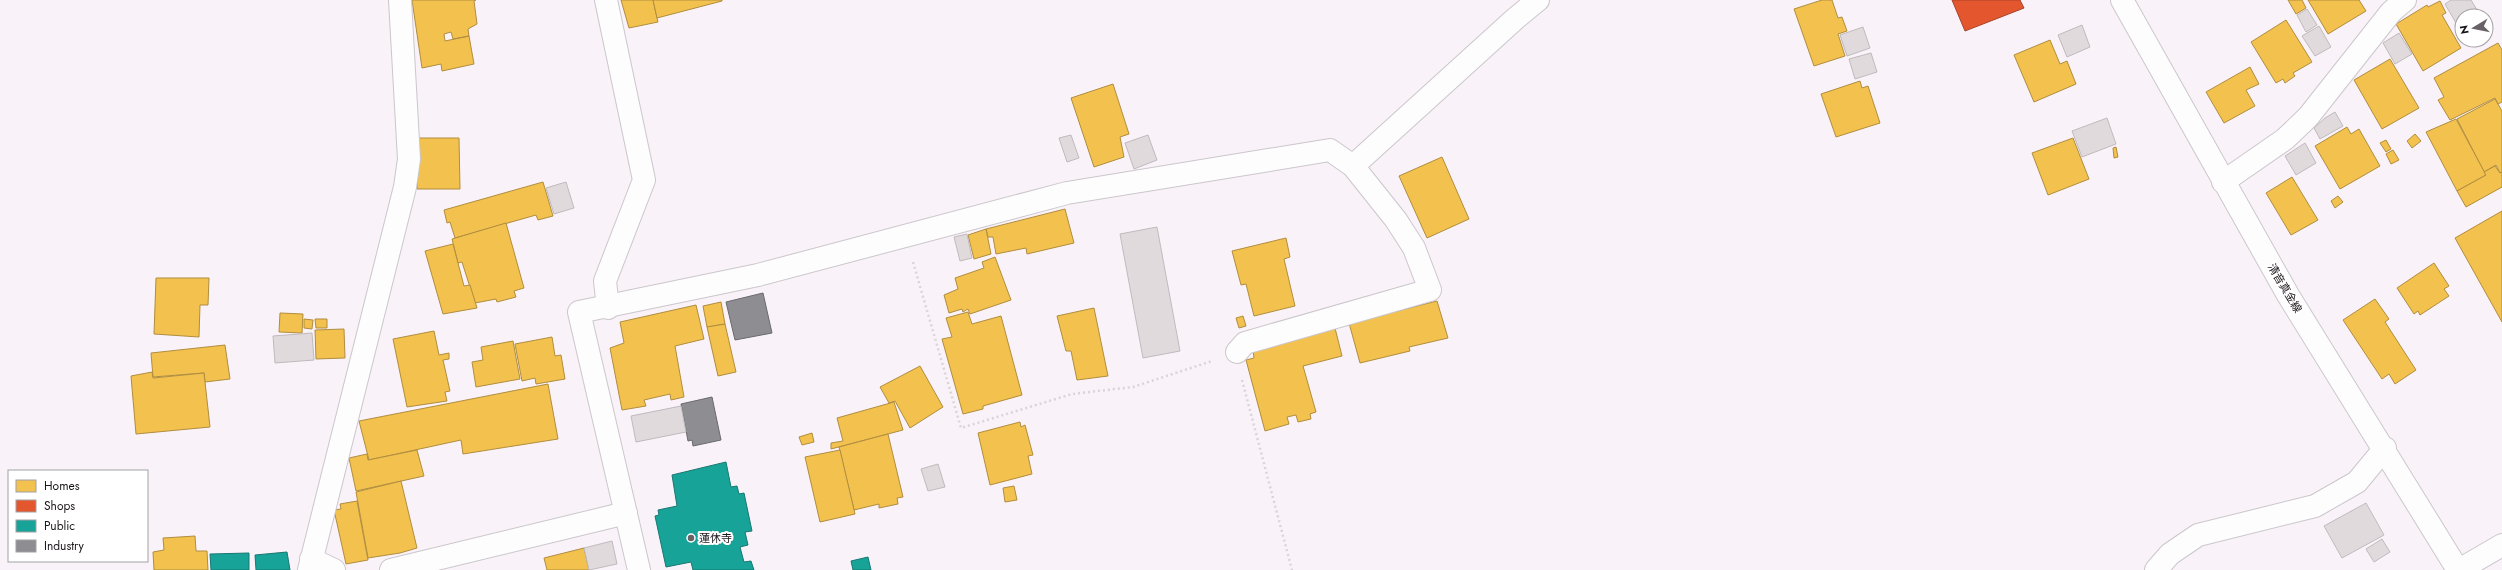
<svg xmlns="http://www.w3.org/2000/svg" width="2502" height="570" viewBox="0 0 2502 570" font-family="Jost,'Noto Sans JP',sans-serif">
	<rect width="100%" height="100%" fill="#f9f2f8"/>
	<g fill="#f2c14e" stroke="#b18d3e">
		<path d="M412 0H476L474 1 477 24 468 29 469 36 453 39 451 32 444 34 445 41 469 36 474 64 442 71 441 64 422 68Z"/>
		<path d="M621 0H653L658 22 629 28Z"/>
		<path d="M653 0H722V1L657 18Z"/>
		<path d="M1822 0H1832L1838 18 1842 17 1847 31 1838 34 1845 56 1814 66 1794 9Z"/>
		<path d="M2288 0H2302L2306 8 2296 14Z"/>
		<path d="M2308 0H2359L2366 11 2328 34Z"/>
		<path d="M2440 1 2446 13 2442 15 2461 48 2423 71 2396 24 2427 5 2428 7Z"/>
		<path d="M2286 20 2312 62 2293 73 2295 76 2285 83 2283 79 2276 83 2251 42Z"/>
		<path d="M2050 40 2060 64 2067 61 2076 84 2034 102 2014 55Z"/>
		<path d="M2498 43 2502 50V102L2498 104 2495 98 2450 120 2438 100 2444 97 2434 78Z"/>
		<path d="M2390 59 2419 108 2382 129 2354 80Z"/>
		<path d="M2250 67 2259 84 2246 90 2255 106 2224 123 2206 92Z"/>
		<path d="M1860 81 1862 88 1868 86 1880 123 1836 137 1821 94Z"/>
		<path d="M1113 84 1129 134 1120 137 1124 157 1094 167 1071 98Z"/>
		<path d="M2495 99 2502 111V172L2500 173 2496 165 2484 172 2457 119Z"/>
		<path d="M2456 119 2486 175 2457 191 2426 132Z"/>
		<path d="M2347 127 2351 134 2359 129 2380 166 2340 189 2315 146Z"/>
		<path d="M2415 134 2421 141 2412 148 2407 141Z"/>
		<path d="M417 138H459L460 189H417Z"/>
		<path d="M2073 138 2089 179 2048 195 2032 153Z"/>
		<path d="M2386 140 2391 149 2386 152 2380 143Z"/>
		<path d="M2116 147 2118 157 2114 158 2113 148Z"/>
		<path d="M2393 150 2399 160 2391 164 2386 154Z"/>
		<path d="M1442 157 1469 219 1427 238 1399 176Z"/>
		<path d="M2495 166 2500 173 2502 172V187L2466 207 2457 191 2486 175 2484 172Z"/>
		<path d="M2292 177 2318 220 2291 235 2266 193Z"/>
		<path d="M543 182 553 216 538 220 536 215 455 238 450 222 447 223 444 210Z"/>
		<path d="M2338 196 2343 202 2335 208 2331 201Z"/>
		<path d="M1065 209 1074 243 1027 254 1026 248 996 254 993 237H988L986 229Z"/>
		<path d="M2502 211V322L2455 238Z"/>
		<path d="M506 223 524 288 514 291 516 297 497 302 496 299 475 303 462 262 458 263 452 239Z"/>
		<path d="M986 229 991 254 974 259 968 235Z"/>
		<path d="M1286 238 1290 257 1284 259 1295 306 1254 316 1246 284 1241 285 1232 251Z"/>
		<path d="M453 244 464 286 470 285 477 308 443 314 425 251Z"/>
		<path d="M995 257 1011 300 970 314 968 309 963 312 962 309 949 313 944 295 958 289 955 278 984 268 982 262Z"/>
		<path d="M2434 263 2449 286 2444 289 2449 296 2420 315 2418 311 2414 314 2397 288Z"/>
		<path d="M156 278H209L208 305H200L199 337 154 334Z"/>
		<path d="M2375 299 2389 319 2385 322 2416 370 2395 384 2389 374 2382 379 2343 320Z"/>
		<path d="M1437 301 1448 338 1409 347 1410 351 1360 363 1349 323Z"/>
		<path d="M721 302 725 324 707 327 703 306Z"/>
		<path d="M696 305 704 339 675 346 684 397 671 400 670 394 644 400 646 406 622 410 610 348 624 343 620 322Z"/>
		<path d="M1094 308 1108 376 1077 380 1071 351H1066L1057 316Z"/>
		<path d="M968 312 972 324 1001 316 1022 395 983 406V409L963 414 942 339 952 337 946 318Z"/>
		<path d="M280 313 303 314 302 333 279 332Z"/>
		<path d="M1243 316 1246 326 1239 328 1236 318Z"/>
		<path d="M304 319 313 320 312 329 304 328Z"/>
		<path d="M315 319H327V328H316Z"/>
		<path d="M725 324 736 372 718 376 707 327Z"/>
		<path d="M1335 328 1342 356 1303 366 1316 412 1310 414 1311 419 1298 422 1296 415 1287 417 1289 424 1265 431 1246 360 1254 358 1253 350Z"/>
		<path d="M344 329 345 358 316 359 315 330Z"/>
		<path d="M434 331 439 355 449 353V359L443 360 450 391 445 392 447 401 407 407 393 339Z"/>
		<path d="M552 337 555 356 561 355 565 379 536 384 535 378 522 381 515 344Z"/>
		<path d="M513 341 520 379 476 387 472 362 483 360 481 347Z"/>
		<path d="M225 345 230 379 205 382 204 373 153 377 151 353Z"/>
		<path d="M920 366 943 407 910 428 895 401 889 403 880 387Z"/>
		<path d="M152 372 153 378 204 373 210 427 136 434 131 376Z"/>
		<path d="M548 384 558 439 463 454 461 440 369 460 359 421Z"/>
		<path d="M894 402 903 430 831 449V443L843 441 837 418Z"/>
		<path d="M1020 422 1021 427 1025 425 1033 455 1028 456 1032 474 990 485 978 433Z"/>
		<path d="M812 433 814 442 802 445 799 437Z"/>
		<path d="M888 434 903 497 897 498 898 504 879 508V504L854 510 839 447Z"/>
		<path d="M417 450 424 476 356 491 349 458 367 454 368 460Z"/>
		<path d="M840 450 855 514 820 522 805 457Z"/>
		<path d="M401 481 417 548 400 553 368 558 356 492Z"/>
		<path d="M1014 486 1017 500 1005 502 1003 488Z"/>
		<path d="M357 501 368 560 346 564 334 510 341 509 340 504Z"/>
		<path d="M195 536 196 551H207L208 570H154L153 552 164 550 163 538Z"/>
		<path d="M584 548 589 570H547L544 558Z"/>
	</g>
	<path fill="#e4572e" stroke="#a74328" d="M1952 0H2020L2024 8 1965 31Z"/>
	<g fill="#17a398" stroke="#187872">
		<path d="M726 462 731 487 737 486 739 494 744 493 752 531 745 532 748 545 740 547 744 562 751 561 754 570H693L691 562 666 567 655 516 659 515 658 510 677 506 672 475Z"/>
		<path d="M287 552 290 570H256L255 555Z"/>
		<path d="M249 553V570H211L210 554Z"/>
		<path d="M868 557 871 570H853L851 561Z"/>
	</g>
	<g fill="#8d8d92" stroke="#6a696e">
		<path d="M763 293 772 333 735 340 726 302Z"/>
		<path d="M712 397 721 440 693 446 692 440 688 441 681 404Z"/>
	</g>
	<g fill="#e1dadd" stroke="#c0babd">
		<path d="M2451 0H2471L2477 10 2467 16H2462V19L2456 23 2445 4Z"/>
		<path d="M2307 9 2317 25 2306 32 2297 15Z"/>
		<path d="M2082 25 2090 47 2067 57 2058 35Z"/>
		<path d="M2319 26 2331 47 2315 56 2302 36Z"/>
		<path d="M1863 27 1870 48 1847 56 1840 35Z"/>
		<path d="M2399 33 2412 54 2395 64 2383 43Z"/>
		<path d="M1871 53 1877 72 1855 79 1849 59Z"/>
		<path d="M2335 112 2343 126 2320 139 2314 128 2325 118Z"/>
		<path d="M2107 118 2116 144 2082 157 2072 131Z"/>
		<path d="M1071 135 1079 158 1067 162 1059 138Z"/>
		<path d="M1148 135 1157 160 1134 169 1125 143Z"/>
		<path d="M2305 143 2316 163 2296 175 2285 156Z"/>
		<path d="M566 182 574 208 554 214 546 188Z"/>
		<path d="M1157 227 1180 351 1143 358 1120 234Z"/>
		<path d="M967 234 972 258 960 261 954 237Z"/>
		<path d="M312 333 314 360 275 363 273 336Z"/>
		<path d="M681 406 686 432 636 442 631 416Z"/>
		<path d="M938 464 945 487 928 491 921 469Z"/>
		<path d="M2366 503 2384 535 2342 558 2324 526Z"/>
		<path d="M2382 539 2390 552 2374 562 2366 549Z"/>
		<path d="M612 541 617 564 589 570 584 548Z"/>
	</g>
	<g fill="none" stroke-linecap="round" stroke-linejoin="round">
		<g stroke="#cbc7cb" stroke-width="24">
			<g id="minor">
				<path d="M606 0 644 180 605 281 608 308"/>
				<path d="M2223 182 2285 139 2308 117 2391 12 2405 0"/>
				<path d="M1237 352 1245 343 1430 290 1414 248 1396 220 1353 166"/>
				<path d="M311 559 334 570"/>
				<path d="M309 570 405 187 409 159 400 0"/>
				<path d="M391 570 626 513"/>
				<path d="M639 570 579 312 758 275 1067 193 1330 150 1353 166 1516 18 1538 0"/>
				<path d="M2156 570 2170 554 2198 535 2315 506 2357 482 2385 448"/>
			</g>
		</g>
		<g stroke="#cbc7cb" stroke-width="24">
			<path id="secondary" d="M2122 0 2288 295 2458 570"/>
		</g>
		<g stroke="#cbc7cb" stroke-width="24">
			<path id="primary" d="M2459 570 2502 545"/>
		</g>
		<g stroke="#d8d5d8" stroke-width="2.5" stroke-dasharray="2 3" stroke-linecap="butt">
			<path d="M913 262 961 428 1072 394 1133 387 1212 361"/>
			<path d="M1242 380 1292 570"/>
		</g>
		<use href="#minor" stroke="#fefdfe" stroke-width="22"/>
		<use href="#secondary" stroke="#fefdfe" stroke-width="22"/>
		<use href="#primary" stroke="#fefdfe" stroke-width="22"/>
	</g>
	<circle fill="#686267" stroke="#fff" stroke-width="1.5" cx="691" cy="538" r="4"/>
	<g text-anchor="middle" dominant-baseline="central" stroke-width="4" stroke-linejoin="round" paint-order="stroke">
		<g font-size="11" fill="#1a1519" stroke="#fff">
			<text transform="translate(2285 288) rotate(59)">清音真金線</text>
		</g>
		<g font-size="11" fill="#1a1519" stroke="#fff" text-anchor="start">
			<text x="699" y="538">蓮休寺</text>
		</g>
	</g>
	<rect x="8" y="470" width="140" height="92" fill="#ffffff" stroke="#a3a1a3"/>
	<rect x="16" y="480" width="20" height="12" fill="#f2c14e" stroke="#a3a1a3"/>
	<text x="44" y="490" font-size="12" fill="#1a1519">Homes</text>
	<rect x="16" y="500" width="20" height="12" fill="#e4572e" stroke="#a3a1a3"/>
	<text x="44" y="510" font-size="12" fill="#1a1519">Shops</text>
	<rect x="16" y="520" width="20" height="12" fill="#17a398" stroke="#a3a1a3"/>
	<text x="44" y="530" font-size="12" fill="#1a1519">Public</text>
	<rect x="16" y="540" width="20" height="12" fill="#8d8d92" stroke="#a3a1a3"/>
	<text x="44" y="550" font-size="12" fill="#1a1519">Industry</text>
	<g transform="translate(2474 28) rotate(260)"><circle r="19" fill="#ffffff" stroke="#a3a1a3"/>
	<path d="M0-3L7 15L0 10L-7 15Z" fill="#686267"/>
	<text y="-6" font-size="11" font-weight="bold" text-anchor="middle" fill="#1a1519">N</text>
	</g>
</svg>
